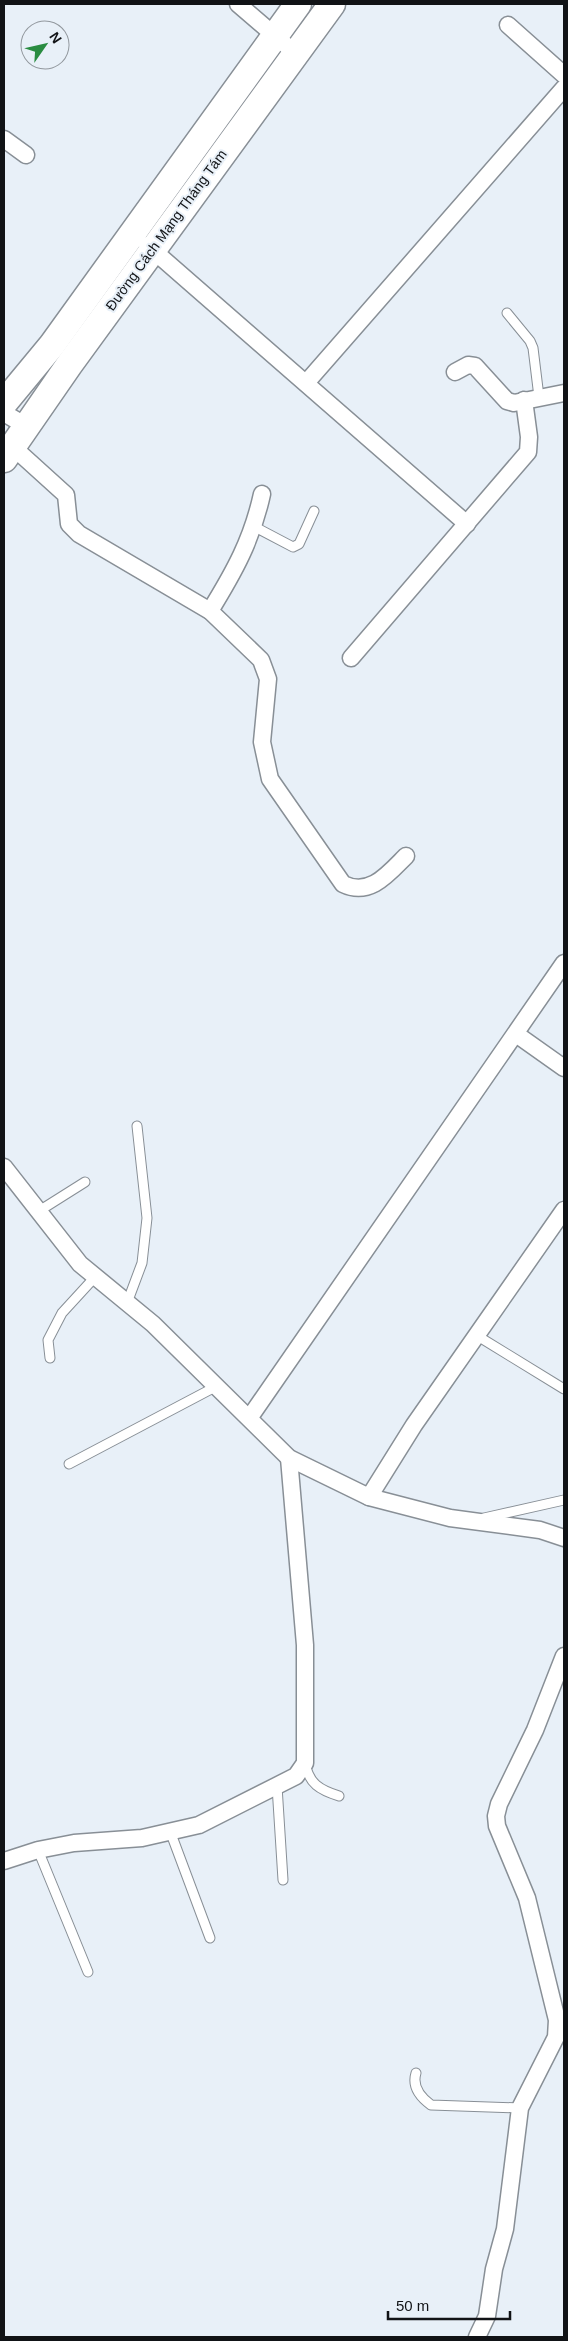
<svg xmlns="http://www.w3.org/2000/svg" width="568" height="2341" viewBox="0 0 568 2341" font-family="Arial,sans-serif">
	<rect width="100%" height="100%" fill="#e8f0f8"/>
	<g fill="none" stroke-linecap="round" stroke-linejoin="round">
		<g stroke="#888f96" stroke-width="11">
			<g id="lane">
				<path d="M507 313 530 341 533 348 539 397"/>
				<path d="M255 527 293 547 299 544 314 511"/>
				<path d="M39 1211 85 1182"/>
				<path d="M127 1303 142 1263 147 1218 137 1126"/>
				<path d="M476 1335 564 1389"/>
				<path d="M50 1358 48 1340 62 1313 95 1277"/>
				<path d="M69 1464 217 1386"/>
				<path d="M484 1518 564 1500"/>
				<path d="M305 1763C309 1784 320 1790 339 1796"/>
				<path d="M277 1786 283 1880"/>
				<path d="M170 1831 210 1938"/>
				<path d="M38 1850 88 1972"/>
				<path d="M416 2073C412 2086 420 2097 431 2105L520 2108"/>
			</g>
		</g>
		<g stroke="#888f96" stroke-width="19">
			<g id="street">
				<path d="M238 4 295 53"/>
				<path d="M508 25 564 75"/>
				<path d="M4 139 26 155"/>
				<path d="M147 245 467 524"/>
				<path d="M455 372 468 365 475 366 507 401 514 403 564 393"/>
				<path d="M306 383 564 88"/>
				<path d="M4 413 26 426"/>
				<path d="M13 447 66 495 69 524 79 534 210 611 261 660 268 679 262 742 270 779 343 884C370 897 388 874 406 856"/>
				<path d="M210 611C234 572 252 540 262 494"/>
				<path d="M351 658 528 452 529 437 524 400"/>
				<path d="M516 1034 564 1068"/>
				<path d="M4 1167 80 1264 153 1324 289 1458 369 1497 450 1518 540 1530 564 1538"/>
				<path d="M250 1417 564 963"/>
				<path d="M369 1497 414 1425 564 1210"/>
				<path d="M4 1861 38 1850 74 1843 142 1838 199 1825 296 1776 305 1763V1645L289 1458"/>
				<path d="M477 2337 487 2316 494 2269 505 2229 520 2108 556 2037 557 2020 527 1898 497 1826 496 1816 499 1804 535 1730 564 1656"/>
			</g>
		</g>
		<g stroke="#888f96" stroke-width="29">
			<g id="primary">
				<path d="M4 403 52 345 298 4"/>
				<path d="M4 459 69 365 332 4"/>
			</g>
		</g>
		<use href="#lane" stroke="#fff" stroke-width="9"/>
		<use href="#street" stroke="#fff" stroke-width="16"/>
		<use href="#primary" stroke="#fff" stroke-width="26"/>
	</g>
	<g text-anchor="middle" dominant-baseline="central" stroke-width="4" stroke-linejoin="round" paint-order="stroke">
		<g font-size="14" fill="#111316" stroke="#e8f0f8">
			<text transform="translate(166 230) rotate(-54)">Đường Cách Mạng Tháng Tám</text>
		</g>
	</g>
	<rect width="568" height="2341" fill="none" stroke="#111316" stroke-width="10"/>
	<g transform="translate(45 45) rotate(56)"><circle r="24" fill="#e8f0f8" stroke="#92989e"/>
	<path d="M0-4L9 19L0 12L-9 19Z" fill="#298c41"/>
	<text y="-8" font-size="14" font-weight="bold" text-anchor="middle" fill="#111316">N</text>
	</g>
	<path d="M388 2311v8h122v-8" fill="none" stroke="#111316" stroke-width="2.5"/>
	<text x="396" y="2311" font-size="15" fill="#111316" stroke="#e8f0f8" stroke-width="4" paint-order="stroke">50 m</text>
</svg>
